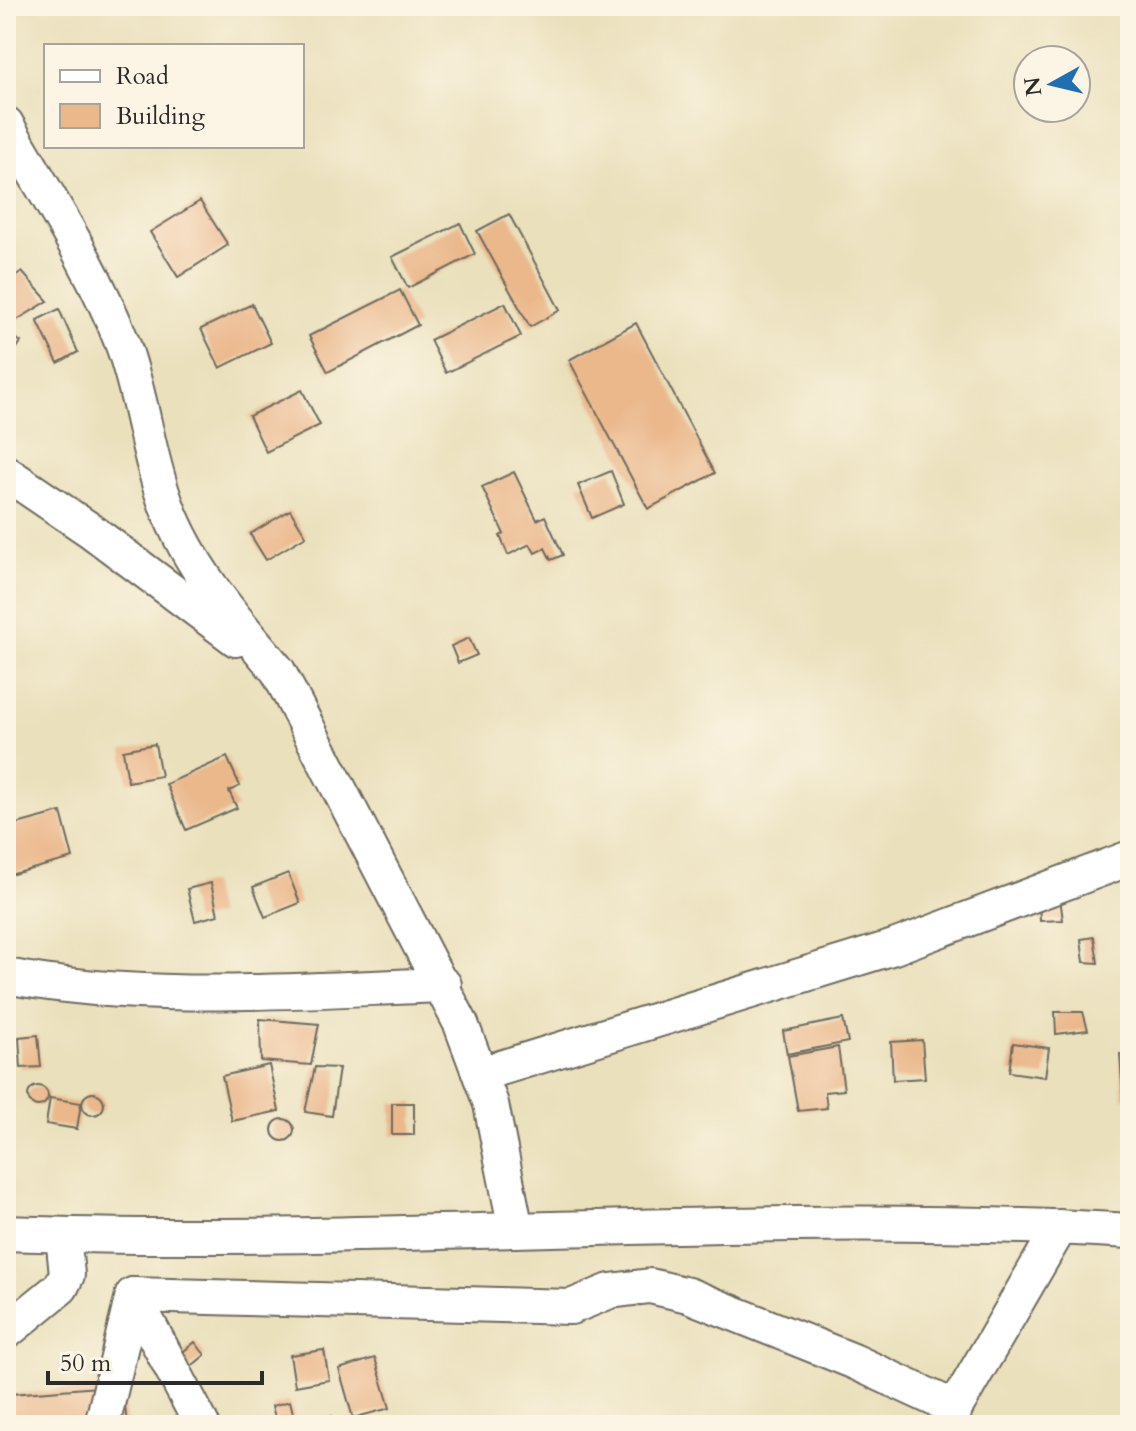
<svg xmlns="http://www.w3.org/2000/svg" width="1136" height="1431" viewBox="0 0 1136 1431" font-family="Cardo,serif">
	<rect width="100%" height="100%" fill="#fcf5e5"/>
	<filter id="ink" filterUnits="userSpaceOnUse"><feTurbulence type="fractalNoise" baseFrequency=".0125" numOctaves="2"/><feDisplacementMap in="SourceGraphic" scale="16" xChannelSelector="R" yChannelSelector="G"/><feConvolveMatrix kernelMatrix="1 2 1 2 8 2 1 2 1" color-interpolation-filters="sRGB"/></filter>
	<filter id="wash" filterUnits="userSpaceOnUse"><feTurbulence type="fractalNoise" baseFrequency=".006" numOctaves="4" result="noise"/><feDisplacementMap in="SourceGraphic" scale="32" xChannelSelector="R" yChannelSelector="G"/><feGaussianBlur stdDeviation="1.8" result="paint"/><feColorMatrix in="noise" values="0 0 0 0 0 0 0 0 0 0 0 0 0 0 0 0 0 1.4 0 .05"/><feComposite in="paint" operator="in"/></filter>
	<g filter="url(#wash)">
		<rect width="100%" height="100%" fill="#eae0bc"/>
		<g id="blocks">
			<g fill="#ebb88c">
				<path d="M200 201 228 245 178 277 150 232Z"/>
				<path d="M509 214 560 310 530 327 477 231Z"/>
				<path d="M460 223 475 254 408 288 392 257Z"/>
				<path d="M22 272 48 301 12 323 6 316V283Z"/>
				<path d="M400 290 418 325 328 372 309 336Z"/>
				<path d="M505 303 521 336 446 373 430 340Z"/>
				<path d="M252 304 271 343 220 368 201 329Z"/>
				<path d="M59 309 78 352 58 363 37 320Z"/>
				<path d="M636 323 715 473 648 509 569 360Z"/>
				<path d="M6 331 21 342 8 361 6 360Z"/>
				<path d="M302 390 320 425 266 452 249 416Z"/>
				<path d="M611 471 624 504 592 518 578 485Z"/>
				<path d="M514 472 537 520 545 516 563 555 551 560 545 548 535 553 530 544 508 555 500 536 504 534 482 487Z"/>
				<path d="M290 510 306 536 266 560 250 534Z"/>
				<path d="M469 638 477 655 458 663 451 646Z"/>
				<path d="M155 744 161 776 128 782 123 750Z"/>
				<path d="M227 757 240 786 229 791 237 808 186 830 166 784Z"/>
				<path d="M61 812 73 858 6 876V827Z"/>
				<path d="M288 873 300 903 265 917 253 887Z"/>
				<path d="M211 883 218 915 195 921 187 889Z"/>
				<path d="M1060 898 1063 920 1040 921 1039 901Z"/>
				<path d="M1094 937 1098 963 1084 962 1081 939Z"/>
				<path d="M1055 1012H1083L1088 1030 1056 1034Z"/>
				<path d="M260 1019 319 1024 311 1065 261 1061Z"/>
				<path d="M843 1019 848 1042 787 1054 783 1031Z"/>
				<path d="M38 1035 41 1067 21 1068 19 1037Z"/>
				<path d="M922 1040 925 1078 893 1080 891 1042Z"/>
				<path d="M1013 1043 1049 1048 1045 1077 1009 1072Z"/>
				<path d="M838 1047 844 1090 825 1092 827 1108 798 1111 788 1056Z"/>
				<path d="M1120 1054H1130V1097L1123 1098Z"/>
				<path d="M269 1065 279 1111 232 1121 222 1076Z"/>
				<path d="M315 1067 339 1068 332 1116 305 1112Z"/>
				<circle cx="38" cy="1096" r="10"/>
				<circle cx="93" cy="1104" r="11"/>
				<path d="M50 1098 81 1103 77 1129 46 1124Z"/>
				<rect x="392" y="1103" width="22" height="32"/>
				<circle cx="283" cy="1130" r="11"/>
				<path d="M195 1342 205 1355 188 1369 178 1356Z"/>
				<path d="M324 1350 329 1380 295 1386 290 1355Z"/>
				<path d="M375 1358 390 1408 353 1418 339 1369Z"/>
				<path d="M123 1385 127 1425H13L11 1394Z"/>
				<path d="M290 1401 296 1425H277L272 1406Z"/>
				<path d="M332 1416 335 1425H307Z"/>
			</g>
		</g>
	</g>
	<g filter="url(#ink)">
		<use href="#blocks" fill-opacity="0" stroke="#6e6a5e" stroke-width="2"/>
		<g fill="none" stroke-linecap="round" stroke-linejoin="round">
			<g stroke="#6e6a5e" stroke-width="38">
				<g id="minor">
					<path d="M6 124C47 196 94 268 123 345 142 397 147 453 166 504 189 567 235 620 278 671L461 1024 491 1104 516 1230"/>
					<path d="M6 473 90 530 236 639"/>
					<path d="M6 976C149 1003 299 990 444 985"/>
					<path d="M481 1074 894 947 1130 858"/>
					<path d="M6 1233C380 1247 756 1208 1130 1231"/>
					<path d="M133 1295 202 1425"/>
					<path d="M6 1332 61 1287 67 1275 63 1235"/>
					<path d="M102 1425 133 1295 571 1307 610 1291 650 1286 688 1295 853 1361 955 1408"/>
					<path d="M951 1425 955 1408 1060 1227"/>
				</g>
			</g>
			<use href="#minor" stroke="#fff" stroke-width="34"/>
		</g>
	</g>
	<rect width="1136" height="1431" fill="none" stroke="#fcf5e5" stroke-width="32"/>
	<rect x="44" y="44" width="260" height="104" fill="#fcf5e5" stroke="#a8a49b" stroke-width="2"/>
	<rect x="60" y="70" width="40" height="12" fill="#ffffff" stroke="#a8a49b" stroke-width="2"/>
	<text x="116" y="84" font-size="24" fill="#2b2b2b">Road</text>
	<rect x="60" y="104" width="40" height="24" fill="#ebb88c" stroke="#a8a49b" stroke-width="2"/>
	<text x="116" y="124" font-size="24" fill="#2b2b2b">Building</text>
	<g transform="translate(1052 84) rotate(262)"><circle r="38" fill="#fcf5e5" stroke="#a8a49b" stroke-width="2"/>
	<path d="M0-6L14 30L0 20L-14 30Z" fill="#1f6fb2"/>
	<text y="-12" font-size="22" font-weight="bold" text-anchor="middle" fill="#2b2b2b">N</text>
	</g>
	<path d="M48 1371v12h214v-12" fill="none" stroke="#2b2b2b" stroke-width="4"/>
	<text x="60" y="1371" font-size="24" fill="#2b2b2b" stroke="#fcf5e5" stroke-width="6" paint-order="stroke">50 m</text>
</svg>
